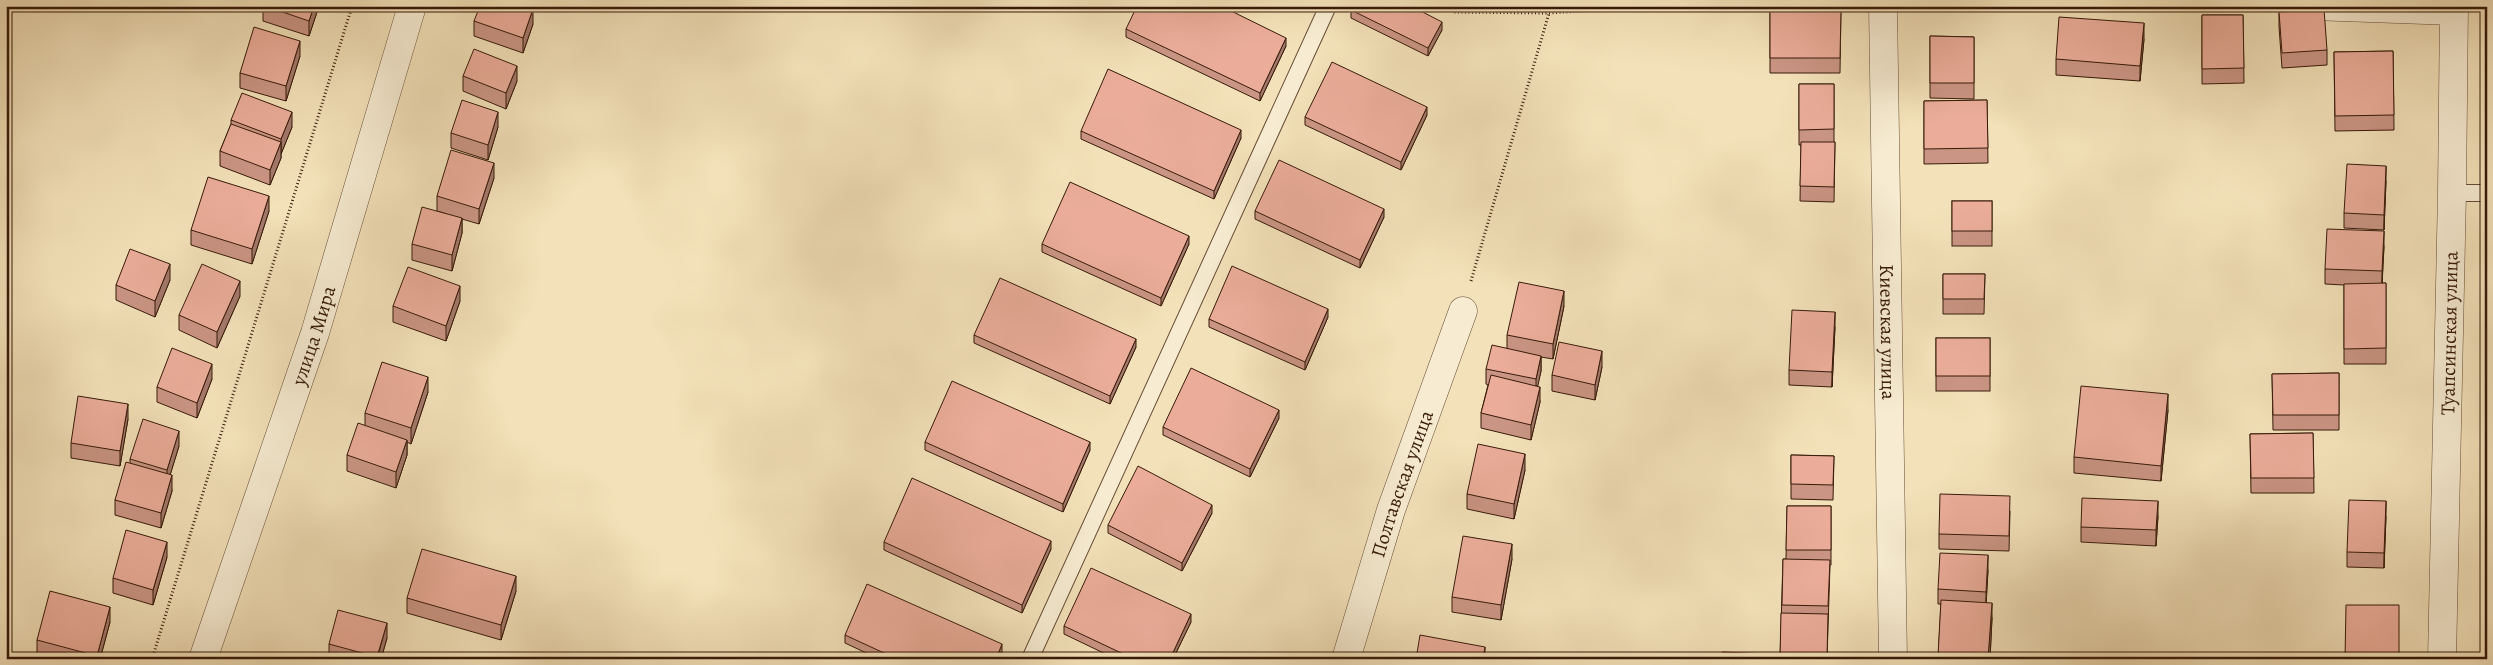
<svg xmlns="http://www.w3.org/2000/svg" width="2493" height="665" viewBox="0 0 2493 665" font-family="Alegreya,serif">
	<rect width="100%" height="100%" fill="#f3e1b9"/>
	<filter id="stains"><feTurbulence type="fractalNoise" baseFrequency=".004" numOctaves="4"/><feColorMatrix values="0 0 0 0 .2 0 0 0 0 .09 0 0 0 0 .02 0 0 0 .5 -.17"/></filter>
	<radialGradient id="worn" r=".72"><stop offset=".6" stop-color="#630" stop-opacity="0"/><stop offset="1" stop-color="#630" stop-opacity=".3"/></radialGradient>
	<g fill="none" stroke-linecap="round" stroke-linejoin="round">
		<g stroke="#664c35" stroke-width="18">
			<g id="service">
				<path d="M2452 193H2487"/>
				<path d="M1030 659 1328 6"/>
			</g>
		</g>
		<g stroke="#664c35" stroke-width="29">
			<g id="minor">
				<path id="s1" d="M1883 6 1893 659"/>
				<path d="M2313 6 2454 11"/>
				<path id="s2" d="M203 659 315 333 412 6"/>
				<path id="s3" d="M1346 659 1391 510 1463 311"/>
				<path id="s4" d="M2442 659 2452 193 2454 6"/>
			</g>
		</g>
		<g stroke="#371a09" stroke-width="3" stroke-dasharray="1 2.5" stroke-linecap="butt">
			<path d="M1446 6 1454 12 1549 13 1661 6"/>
			<path d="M1471 281 1549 13"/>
			<path d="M153 656 352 6"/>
		</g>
		<use href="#service" stroke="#f7ecd2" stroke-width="16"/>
		<use href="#minor" stroke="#f7ecd2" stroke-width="28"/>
	</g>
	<g fill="#ca9584" stroke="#371a09">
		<path d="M263 6H319L309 36 263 21Z"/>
		<path d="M1770 9H1841L1840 73H1770Z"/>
		<path d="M1351 10 1442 30 1428 56 1351 18Z"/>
		<path d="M2279 12 2327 50V65L2282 68 2279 27Z"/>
		<path d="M2202 15H2243L2244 83 2202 84Z"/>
		<path d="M474 21 533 24 523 53 474 36Z"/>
		<path d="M1126 29 1286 46 1260 101 1126 37Z"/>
		<path d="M1930 36 1974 37V99L1930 98Z"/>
		<path d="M2144 39 2140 81 2056 75V59Z"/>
		<path d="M2393 51 2394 130 2335 131 2334 52Z"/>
		<path d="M300 56 286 101 240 88V73Z"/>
		<path d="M463 76 517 81 506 109 463 91Z"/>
		<path d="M1799 84H1834V142H1835L1834 202 1800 201 1801 145H1799Z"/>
		<path d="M1987 100 1988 163 1924 164V101Z"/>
		<path d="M1427 115 1401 170 1305 125V117Z"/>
		<path d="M231 120 292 127 281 154V158L270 185 220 166V151L231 124Z"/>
		<path d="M498 127 488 160 451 148V133Z"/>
		<path d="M1081 131 1241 138 1214 199 1081 139Z"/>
		<path d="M494 178 479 224 462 219V233L452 271 412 260V244L447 214 437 211V196Z"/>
		<path d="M2386 181 2384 230 2344 228V213Z"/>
		<rect x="1952" y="201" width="40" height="45"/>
		<path d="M269 211 252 264 191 245V230Z"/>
		<path d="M1255 211 1384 217 1360 268 1255 219Z"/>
		<path d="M1042 244H1189L1161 306 1042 252Z"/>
		<path d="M2384 246 2382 283H2386V364H2344V285L2325 284V269Z"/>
		<path d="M2487 270V581H2482Z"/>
		<path d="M1943 274H1985L1984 314H1943Z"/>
		<path d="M170 280 155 317 116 300V285Z"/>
		<path d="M240 296 217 348 179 330V315Z"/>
		<path d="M460 301 446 341 393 322V306Z"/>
		<path d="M1564 306 1553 359 1541 357V371L1537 386 1540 402 1531 440 1481 428V413L1488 385 1486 384V369L1507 348V335Z"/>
		<path d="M1328 317 1305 370 1209 327V319Z"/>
		<path d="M1835 327 1832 387 1789 385V370Z"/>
		<path d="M974 335 1136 347 1110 404 974 343Z"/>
		<rect x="1936" y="338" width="54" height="53"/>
		<path d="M1602 367 1595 400 1552 391V375Z"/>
		<path d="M2339 373V430H2273L2272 374Z"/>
		<path d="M212 379 197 418 157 402V387Z"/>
		<path d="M428 392 411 444 407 442V455L396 488 347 471V455L365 425V413Z"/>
		<path d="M2168 410 2161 481 2074 473V457Z"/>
		<path d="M1279 418 1250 477 1163 435V427Z"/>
		<path d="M128 419 120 466 71 458V443Z"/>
		<path d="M2313 433 2314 493H2251L2250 434Z"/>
		<path d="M925 442 1090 450 1063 512 925 450Z"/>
		<path d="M179 446 170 475 172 491 161 528 115 515V500L130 463V459Z"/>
		<path d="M1791 455 1834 456 1833 500 1791 499Z"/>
		<path d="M1525 470 1514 519 1467 509V494Z"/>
		<path d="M1787 506H1831V565H1830L1827 659H1780L1783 559H1786Z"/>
		<path d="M2010 511 2009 551 1939 549V534Z"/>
		<path d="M1212 513 1182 571 1108 533V525Z"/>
		<path d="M2158 516 2156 546 2081 542V527Z"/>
		<path d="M2386 516 2384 568 2347 567V552Z"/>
		<path d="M884 542 1051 549 1022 613 884 550Z"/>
		<path d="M167 557 153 605 113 593V578Z"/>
		<path d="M1512 559 1501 620 1452 612V597Z"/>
		<path d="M1988 570 1986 603 1992 618 1990 659H1938L1941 604H1938V589Z"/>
		<path d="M516 591 501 640 407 613V598Z"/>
		<path d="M110 622 100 659H50L37 655V640Z"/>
		<path d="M1191 622 1173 659H1116L1064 634V626Z"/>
		<path d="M845 635 1002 652 999 659H879L845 643Z"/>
		<path d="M387 638 381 659H329V644Z"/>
	</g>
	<g fill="#a4796c" stroke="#371a09">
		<path d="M314 6H319L309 36V21Z"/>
		<path d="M533 9V24L523 53V38Z"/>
		<path d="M1442 22V30L1428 56V48Z"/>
		<path d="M2144 23V39L2140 81V66Z"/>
		<path d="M1286 38V46L1260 101V93Z"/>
		<path d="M300 41V56L286 101V86Z"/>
		<path d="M517 66V81L506 109V93Z"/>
		<path d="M1427 107V115L1401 170V162Z"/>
		<path d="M292 112V127L281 154V139Z"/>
		<path d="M498 112V127L488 160V145Z"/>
		<path d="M1241 130V138L1214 199V191Z"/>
		<path d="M281 142V158L270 185V170Z"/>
		<path d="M494 163V178L479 224V209Z"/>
		<path d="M2386 166V181L2384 230V215Z"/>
		<path d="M269 196V211L252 264V249Z"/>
		<path d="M1384 209V217L1360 268V260Z"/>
		<path d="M462 218V233L452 271V255Z"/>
		<path d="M2384 231V246L2382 286V271Z"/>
		<path d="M1189 236V244L1161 306V298Z"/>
		<path d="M170 264V280L155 317V301Z"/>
		<path d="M240 281V296L217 348V332Z"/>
		<path d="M460 286V301L446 341V326Z"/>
		<path d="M1564 291V306L1553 359V344Z"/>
		<path d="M1328 309V317L1305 370V362Z"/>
		<path d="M1835 312V327L1832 387V372Z"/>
		<path d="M1136 339V347L1110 404V396Z"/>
		<path d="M1602 351V367L1595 400V385Z"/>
		<path d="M1541 356V371L1536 395V379Z"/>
		<path d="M212 364V379L197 418V403Z"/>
		<path d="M428 377V392L411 444V428Z"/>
		<path d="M1540 387V402L1531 440V425Z"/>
		<path d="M2168 394V410L2161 481V466Z"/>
		<path d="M128 404V419L120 466V451Z"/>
		<path d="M1279 410V418L1250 477V469Z"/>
		<path d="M179 431V446L167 485V470Z"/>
		<path d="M407 440V455L396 488V472Z"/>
		<path d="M1090 442V450L1063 512V504Z"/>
		<path d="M1525 454V470L1514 519V504Z"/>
		<path d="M172 475V491L161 528V513Z"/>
		<path d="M2158 501V516L2156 546V530Z"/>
		<path d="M2386 501V516L2384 568V553Z"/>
		<path d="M1212 505V513L1182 571V563Z"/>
		<path d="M1051 541V549L1022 613V605Z"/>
		<path d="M167 542V557L153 605V590Z"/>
		<path d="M1512 544V559L1501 620V605Z"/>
		<path d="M1988 555V570L1986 607V592Z"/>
		<path d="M516 576V591L501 640V625Z"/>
		<path d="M1992 603V618L1990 659H1988Z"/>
		<path d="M110 607V622L100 659H97V656Z"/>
		<path d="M1191 614V622L1173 659H1170Z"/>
		<path d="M387 623V638L381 659H377Z"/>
		<path d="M1002 644V652L999 659H996Z"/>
		<path d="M1485 647V659H1483Z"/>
	</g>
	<g fill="#ebad9a" stroke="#371a09">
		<path d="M265 6H314L309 21Z"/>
		<path d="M480 6H524L533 9 523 38 474 21Z"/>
		<path d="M1137 6H1221L1286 38 1260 93 1126 29Z"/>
		<path d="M1353 6H1411L1442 22 1428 48 1351 10Z"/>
		<path d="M1770 9H1841L1840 58H1770Z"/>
		<path d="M2324 9 2327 50 2282 53 2279 12Z"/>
		<path d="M2202 15H2243L2244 68 2202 69Z"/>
		<path d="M2059 17 2144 23 2140 66 2056 59Z"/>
		<path d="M254 27 300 41 286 86 240 73Z"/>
		<path d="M1930 36 1974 37V83H1930Z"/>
		<path d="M474 49 517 66 506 93 463 76Z"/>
		<path d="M2393 51 2394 115 2335 116 2334 52Z"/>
		<path d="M1332 62 1427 107 1401 162 1305 117Z"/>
		<path d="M1108 69 1241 130 1214 191 1081 131Z"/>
		<path d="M1799 84H1834V129L1799 130Z"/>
		<path d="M242 93 292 112 281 139 231 120Z"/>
		<path d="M462 100 498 112 488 145 451 133Z"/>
		<path d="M1987 100 1988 148 1924 149V101Z"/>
		<path d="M231 124 281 142 270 170 220 151Z"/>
		<path d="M1801 142H1835L1834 187 1800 186Z"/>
		<path d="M451 150 494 163 479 209 437 196Z"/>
		<path d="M1279 160 1384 209 1360 260 1255 211Z"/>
		<path d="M2347 164 2386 166 2384 215 2344 213Z"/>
		<path d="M208 177 269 196 252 249 191 230Z"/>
		<path d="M1070 182 1189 236 1161 298 1042 244Z"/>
		<rect x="1952" y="201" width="40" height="30"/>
		<path d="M422 207 462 218 452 255 412 244Z"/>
		<path d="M2327 229 2384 231 2382 271 2325 269Z"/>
		<path d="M130 249 170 264 155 301 116 285Z"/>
		<path d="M202 264 240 281 217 332 179 315Z"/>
		<path d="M1232 266 1328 309 1305 362 1209 319Z"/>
		<path d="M408 267 460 286 446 326 393 306Z"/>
		<path d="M2487 270V552H2482Z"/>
		<path d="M1943 274H1985L1984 299H1943Z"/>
		<path d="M1000 278 1136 339 1110 396 974 335Z"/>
		<path d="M1519 282 1564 291 1553 344 1507 335Z"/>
		<path d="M2386 283V348L2344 349V284Z"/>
		<path d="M1792 310 1835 312 1832 372 1789 370Z"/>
		<rect x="1936" y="338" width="54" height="38"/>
		<path d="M1559 342 1602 351 1595 385 1552 375Z"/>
		<path d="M1492 345 1541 356 1536 379 1486 369Z"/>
		<path d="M172 348 212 364 197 403 157 387Z"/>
		<path d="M382 362 428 377 411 428 365 413Z"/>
		<path d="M1191 368 1279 410 1250 469 1163 427Z"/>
		<path d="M2339 373V415H2273L2272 374Z"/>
		<path d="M1491 375 1540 387 1531 425 1481 413Z"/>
		<path d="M952 381 1090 442 1063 504 925 442Z"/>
		<path d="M2081 386 2168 394 2161 466 2074 457Z"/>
		<path d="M78 396 128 404 120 451 71 443Z"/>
		<path d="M143 419 179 431 167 470 130 459Z"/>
		<path d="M358 423 407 440 396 472 347 455Z"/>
		<path d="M2313 433 2314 478H2251L2250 434Z"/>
		<path d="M1478 444 1525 454 1514 504 1467 494Z"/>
		<path d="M1791 455 1834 456 1833 485 1791 484Z"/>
		<path d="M126 462 172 475 161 513 115 500Z"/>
		<path d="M1138 466 1212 505 1182 563 1108 525Z"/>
		<path d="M912 478 1051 541 1022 605 884 542Z"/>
		<path d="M1940 494 2010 496 2009 536 1939 534Z"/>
		<path d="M2082 498 2158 501 2156 530 2081 527Z"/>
		<path d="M2349 500 2386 501 2384 553 2347 552Z"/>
		<path d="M1787 506H1831V550H1786Z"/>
		<path d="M126 530 167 542 153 590 113 578Z"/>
		<path d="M1463 536 1512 544 1501 605 1452 597Z"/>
		<path d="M422 549 516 576 501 625 407 598Z"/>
		<path d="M1940 553 1988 555 1986 592 1938 589Z"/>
		<path d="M1783 559 1830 560 1828 606 1782 605Z"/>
		<path d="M1091 568 1191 614 1170 659H1134L1064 626Z"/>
		<path d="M867 584 1002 644 996 659H897L845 635Z"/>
		<path d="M50 591 110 607 97 656 37 640Z"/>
		<path d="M1941 600 1992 603 1988 659 1938 656Z"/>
		<path d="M2346 605H2399V659H2345Z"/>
		<path d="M338 610 387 623 377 657 329 644Z"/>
		<path d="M1781 613 1828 614 1827 658 1780 657Z"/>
		<path d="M1420 635 1485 647 1483 659H1416Z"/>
		<path d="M1722 652 1770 654 1769 659H1722Z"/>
	</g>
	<g text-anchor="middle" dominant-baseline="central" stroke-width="4" stroke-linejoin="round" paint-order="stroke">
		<g font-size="20" fill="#371a09" stroke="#f7ecd2">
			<text stroke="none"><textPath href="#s1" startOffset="326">Киевская улица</textPath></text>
			<text stroke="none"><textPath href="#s4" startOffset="326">Туапсинская улица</textPath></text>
			<text stroke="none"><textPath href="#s2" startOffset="342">улица Мира</textPath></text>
			<text stroke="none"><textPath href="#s3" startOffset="184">Полтавская улица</textPath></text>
		</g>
	</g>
	<rect width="2493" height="665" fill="none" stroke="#f3e1b9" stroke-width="25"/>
	<rect x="8" y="8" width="2478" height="650" fill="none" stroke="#371a09" stroke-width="2.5"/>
	<rect x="12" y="12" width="2468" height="640" fill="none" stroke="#371a09"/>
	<rect width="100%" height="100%" filter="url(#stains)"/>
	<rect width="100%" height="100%" fill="url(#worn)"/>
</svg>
